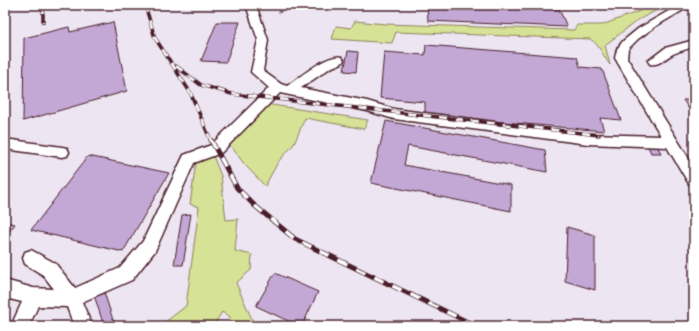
<svg xmlns="http://www.w3.org/2000/svg" width="699" height="331" viewBox="0 0 699 331" font-family="'Shantell Sans',sans-serif">
	<rect width="100%" height="100%" fill="#fff"/>
	<filter id="ink" filterUnits="userSpaceOnUse"><feTurbulence type="fractalNoise" baseFrequency=".025" numOctaves="2"/><feDisplacementMap in="SourceGraphic" scale="8" xChannelSelector="R" yChannelSelector="G"/><feConvolveMatrix kernelMatrix="1 2 1 2 8 2 1 2 1" color-interpolation-filters="sRGB"/></filter>
	<g filter="url(#ink)">
		<rect fill="#ede5f2" x="5" y="5" width="689" height="321"/>
		<g fill="#d6e295" stroke="#908060">
			<path d="M647 5H667L638 20 605 45 610 65C603 56 600 45 590 39L396 32 392 43 332 39 336 26 351 28 355 21 385 24 574 30 577 25H602L640 11Z"/>
			<path d="M266 104 368 120 364 129 305 118 294 144 278 162 265 186 245 165 228 142Z"/>
			<path d="M213 156 221 176 226 220 238 219 235 251 252 255 251 270 236 283 255 326H229L230 317 222 312 213 326H160L186 306 199 207 190 204 196 162Z"/>
		</g>
		<g fill="#c3a8d5" stroke="#4a1f2b">
			<path d="M427 5H538L539 8 559 9 567 27 428 21Z"/>
			<path d="M113 22 127 91 23 121 24 38 69 27 70 32Z"/>
			<path d="M217 22H240L226 62 201 61Z"/>
			<path d="M426 45 577 57 580 67 602 69 621 120 600 118 604 131 425 115V102L380 98 384 52 425 55Z"/>
			<path d="M348 51 358 52 356 72 344 71Z"/>
			<path d="M683 100H694V116Z"/>
			<path d="M386 121 545 150 547 172 408 146 404 165 511 185V211L371 183Z"/>
			<path d="M647 144H656L661 153H651Z"/>
			<path d="M88 156 169 173 123 252 31 230Z"/>
			<path d="M191 214 183 265H174L182 215Z"/>
			<path d="M5 222 15 224 5 237Z"/>
			<path d="M567 227 595 235V290L565 281Z"/>
			<path d="M275 273 318 292 302 326H299L256 306Z"/>
			<path d="M103 289 115 326H104L94 295Z"/>
		</g>
		<g fill="none" stroke-linecap="round" stroke-linejoin="round">
			<g stroke="#4a1f2b" stroke-width="3">
				<g id="minor">
					<path d="M246 5H256L268 40 263 71 281 84 287 86C299 78 328 53 342 57L344 60 342 63 330 68 301 88 367 101 394 109 588 134 661 136 615 58 617 49 623 41 639 28 679 5H692L656 26 638 39 628 49 627 58 694 167V186L689 184 667 147 588 144 394 119 367 111 280 93 221 153 194 163 155 251 132 280 82 302 92 326H74L67 307 38 306 29 326H11L22 302 5 298V280L33 288 54 289 43 275 25 264 23 258 25 252 31 250 55 263 75 288 120 268 143 241 184 155 211 145 269 88 251 72 258 40Z"/>
					<path d="M694 40V47C687 49 679 51 673 54 665 58 659 66 650 64L648 61 665 48Z"/>
					<path d="M5 139 62 147 67 148 69 152 67 156 62 157 5 149Z"/>
				</g>
			</g>
			<use href="#minor" fill="#fff" fill-rule="evenodd"/>
			<g stroke="#4a1f2b" stroke-width="3.5">
				<g id="rail-far1">
					<path d="M43 5V22"/>
					<path d="M145 5 155 38 190 92 211 141"/>
					<path d="M280 11 281 5"/>
					<path d="M176 66 201 85 232 94 599 135"/>
				</g>
			</g>
			<g stroke="#4a1f2b" stroke-width="5">
				<path id="rail" d="M211 140 237 188 254 205 295 239 476 326"/>
			</g>
			<use href="#rail-far1" stroke="#fff" stroke-width="2.5" stroke-dasharray="8" stroke-linecap="butt"/>
			<use href="#rail" stroke="#fff" stroke-width="3.5" stroke-dasharray="10" stroke-linecap="butt"/>
		</g>
	</g>
	<rect width="699" height="331" fill="none" stroke="#fff" stroke-width="20"/>
	<rect x="10" y="10" width="679" height="311" fill="none" stroke="#4a1f2b" stroke-width="1.5" filter="url(#ink)"/>
</svg>
